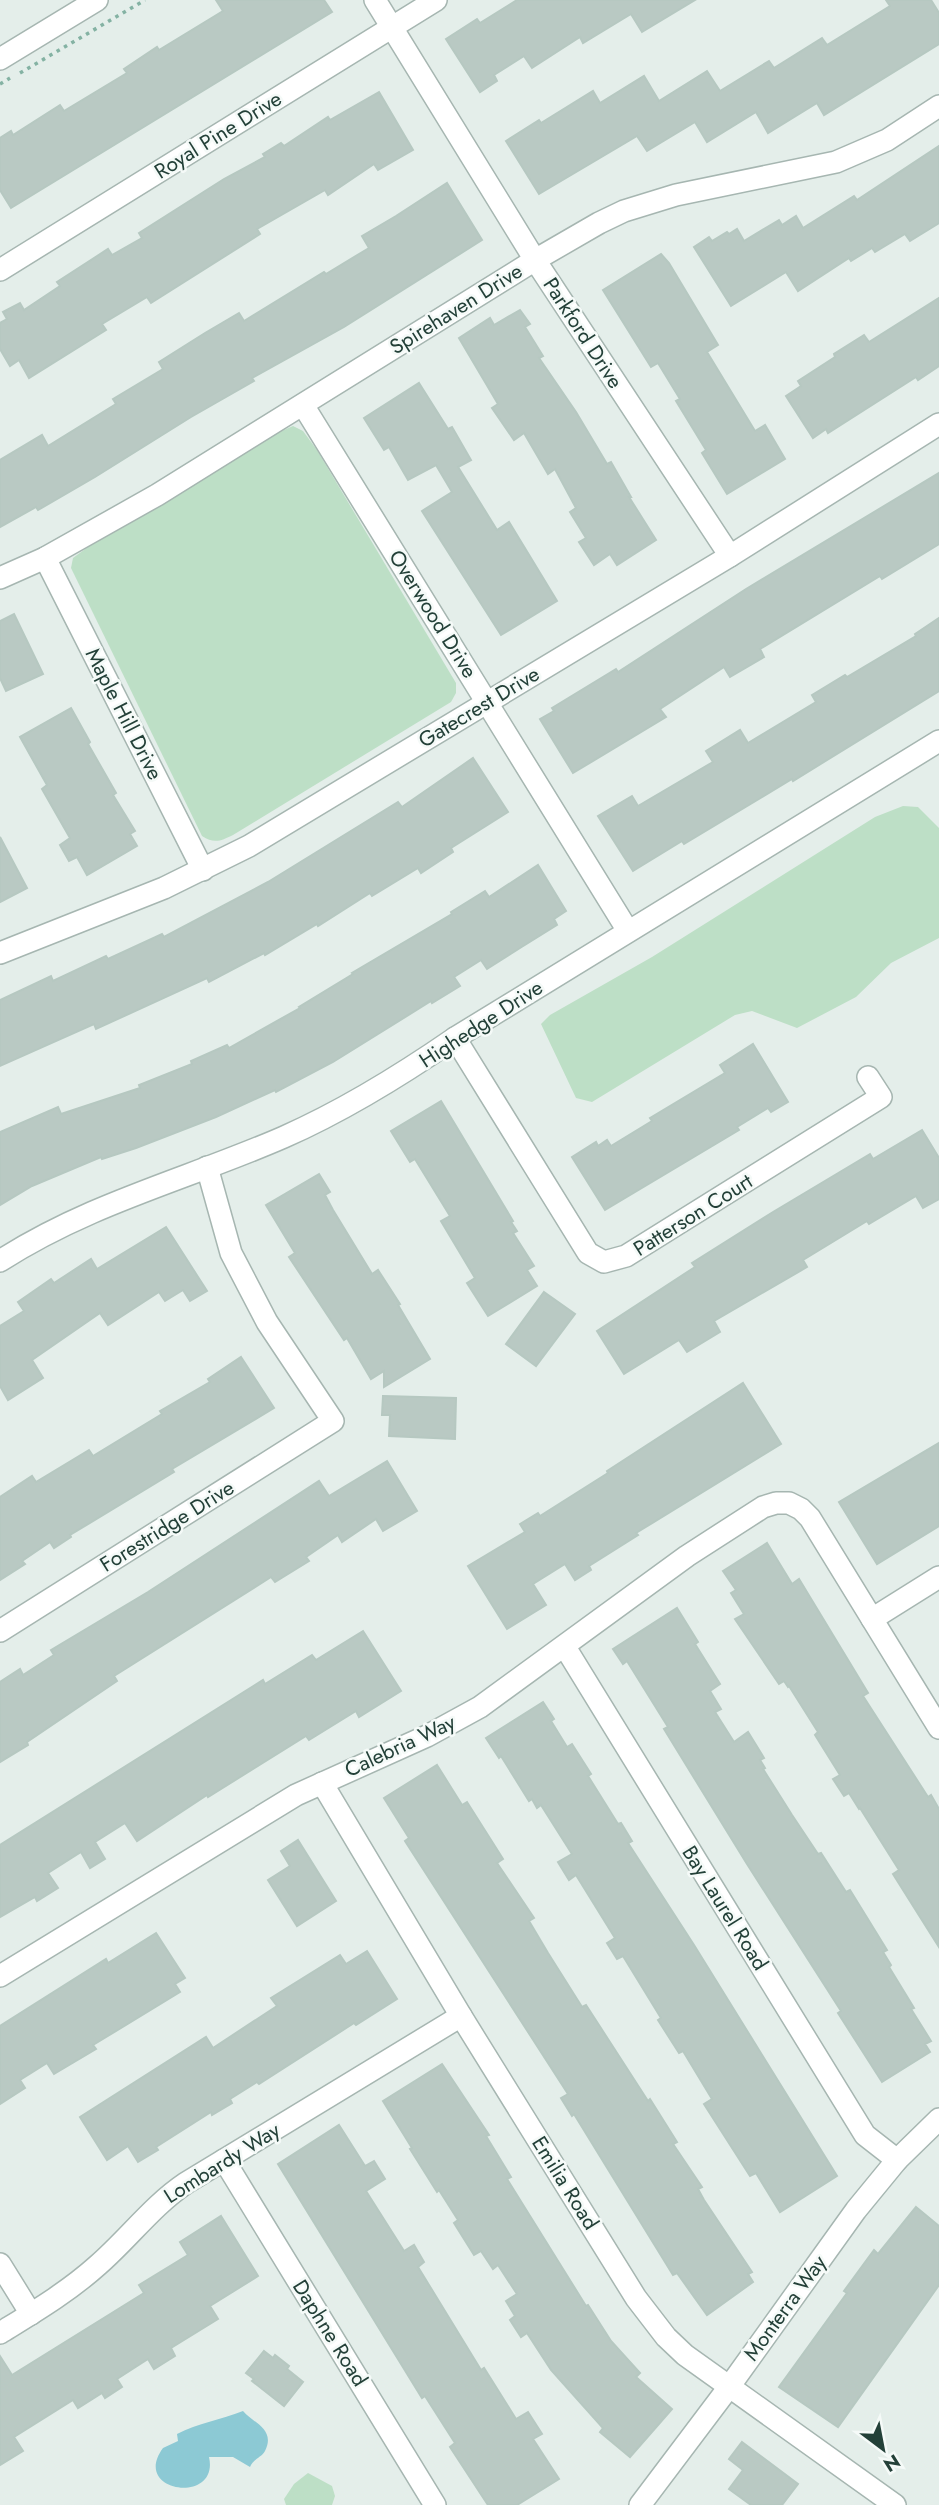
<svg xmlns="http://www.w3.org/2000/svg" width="939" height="2505" viewBox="0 0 939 2505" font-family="Jost,sans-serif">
	<rect width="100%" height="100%" fill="#e4eeea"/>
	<g fill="#bddfc6">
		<path d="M293 426 303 431 317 450 456 683V693L451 702 233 835C221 841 214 844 202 836L71 568 73 558 92 544 270 436Z"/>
		<path d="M903 806 918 807 939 828V938L891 963 856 997 797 1028 752 1011 735 1015 592 1102 576 1098 541 1024 550 1015 652 957 875 817Z"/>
		<path d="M308 2473 332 2486 335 2496 332 2505H286L284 2499 294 2484Z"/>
	</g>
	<path fill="#8cc9d4" d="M243 2411C253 2423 276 2429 265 2451 261 2458 253 2459 250 2467L233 2457H209C220 2505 130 2493 163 2448L178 2441 177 2434C198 2423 221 2420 243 2411Z"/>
	<g fill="#b9c9c3" stroke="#b6c8c1" stroke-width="2">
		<path d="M216 0H324L332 12 11 208 0 190V138L11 131 13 135 60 105 64 111 127 73 124 69 157 47 159 50 223 11Z"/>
		<path d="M517 0H695L642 32 631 14 583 43 580 37 532 68 524 56 494 75 497 81 480 92 446 39 477 19 480 23Z"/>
		<path d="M886 0H931L939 13V44L824 115 817 103 768 133 756 112 707 142 695 122 647 151 637 136 539 194 506 141 539 120 541 123 593 91 600 103 644 76 659 101 707 71 720 91 769 61 774 68 822 38 827 45 890 6Z"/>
		<path d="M379 92 413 150 378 170 374 164 328 195 325 190 257 229 260 234 151 303 147 297 102 324 106 330 29 378 19 360 10 366 0 349V323L7 319 3 312 20 303 24 310 60 286 57 282 108 249 112 255 142 238 139 233 224 179 265 157 263 154 281 143 284 146 328 117 330 120Z"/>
		<path d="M939 146V223L910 241 905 234 875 252 872 248 851 261 849 258 798 291 786 272 731 306 694 247 709 237 712 241 727 232 729 234 737 229 744 241 779 220 782 225 796 216 803 228 854 196 857 200Z"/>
		<path d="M447 183 482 240 344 327 252 378 254 381 191 417 95 477 38 510 36 507 0 527V460L42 435 48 446 116 404 113 399 163 369 159 362 205 333 239 313 244 321 324 272 326 274 369 248 362 236 396 216Z"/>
		<path d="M661 254 669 263 718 345 707 352 755 431 765 425 785 459 727 494 702 453 706 450 676 401 680 399 658 363 651 367 603 290Z"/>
		<path d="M939 298V366L918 380 916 377 828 433 826 429 813 438 786 396 801 386 798 381 835 357 834 354 864 335 869 342Z"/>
		<path d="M520 310 530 324 525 327 543 356 539 358 576 412 607 464 611 462 631 497H629L656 540 617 565 610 554 594 565 579 542 586 538 570 512 576 508 555 469 548 474 524 433 514 440 492 408 498 404 459 338 490 318 494 325Z"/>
		<path d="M419 383 448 429 452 427 471 460 458 467 497 530 509 522 557 601 501 635 422 511 452 492 436 465 408 480 389 447 384 450 364 418Z"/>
		<path d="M939 473V544L882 579 880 576 760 649 764 657 730 677 724 667 660 709 666 717 573 773 540 719 554 711 552 708 616 669 618 672 746 589Z"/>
		<path d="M14 614 43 674 6 691 0 678V621Z"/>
		<path d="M939 618V691L793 781 792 779 684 844 682 841 633 871 598 816 632 796 638 806 713 762 706 751 740 730 748 743 816 702 812 695 845 675 847 677 916 636 915 634Z"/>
		<path d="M71 708 90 742 88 744 116 793 113 795 135 831 130 834 137 846 87 875 77 857 69 861 60 845 70 838 42 789 47 785 20 737Z"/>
		<path d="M473 758 508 812 451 848 453 852 421 873 418 868 372 896 370 893 318 926 317 924 265 955 264 953 209 982 207 978 96 1029 94 1024 0 1066V1000L51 976 53 981 106 956 108 959 162 934 164 937 268 882 398 802 402 807Z"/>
		<path d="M0 837 27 888 0 902Z"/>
		<path d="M538 865 566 911 554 919 557 925 520 948 487 969 481 960 454 977 460 986 432 1003 431 1001 333 1062 276 1092 275 1090 216 1117 136 1148 102 1159 101 1157 32 1186 0 1205V1132L58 1107 61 1114 140 1088 139 1085 192 1064 191 1061 227 1045 229 1048 300 1008 299 1007 353 974 352 973 452 914 451 912 485 891 489 897Z"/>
		<path d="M753 1044 788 1102 771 1112 768 1108 737 1127 739 1130 605 1210 572 1157 596 1142 598 1146 607 1140 611 1146 652 1121 650 1118 725 1073 720 1065Z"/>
		<path d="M441 1101 513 1221 511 1222 517 1231 513 1233 534 1266 527 1270 537 1286 488 1316 467 1283 475 1278 441 1221 450 1216 415 1159 410 1162 391 1131Z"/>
		<path d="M922 1130 939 1158V1199L923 1208 916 1196 869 1224 867 1221 803 1260 807 1267 714 1321 720 1332 687 1352 679 1340 624 1374 597 1331 695 1267 692 1263 773 1212 870 1154 873 1159Z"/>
		<path d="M319 1174 330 1192 325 1195 333 1210 372 1274 378 1270 400 1304 398 1305 430 1359 384 1387V1371L371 1379 347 1338 344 1340 289 1257 295 1253 266 1205Z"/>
		<path d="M166 1227 207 1291 190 1301 183 1290 165 1301 159 1292 108 1325 100 1313 32 1360 43 1378 8 1400 0 1386V1326L24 1311 18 1302 51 1279 54 1283 91 1259 97 1269Z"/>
		<path d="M544 1292 575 1314 536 1366 506 1344Z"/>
		<path d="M241 1357 274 1408 172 1469 174 1472 70 1535 71 1537 54 1548 50 1542 22 1561 25 1564 0 1580V1497L32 1476 36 1482 89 1450 93 1456 162 1414 160 1411 210 1382 208 1379Z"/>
		<path d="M743 1383 781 1444 636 1533 638 1535 589 1566 591 1570 575 1580 565 1564 533 1584 546 1605 507 1629 468 1566 525 1532 520 1524 538 1513 540 1516 608 1473 607 1471Z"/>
		<path d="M383 1396 456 1398 455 1439 389 1436 390 1415H382Z"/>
		<path d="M939 1443V1526L877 1564 839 1502Z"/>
		<path d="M387 1461 417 1511 383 1531 376 1519 342 1542 338 1535 306 1557 309 1561 275 1582 271 1577 114 1676 117 1681 27 1742 28 1745 0 1762V1682L20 1669 23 1675 54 1655 51 1650 148 1592 319 1481 329 1496Z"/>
		<path d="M767 1543 792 1584 799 1579 868 1693 863 1696 928 1797 931 1795 939 1809V1947L893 1874 899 1870 860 1808 859 1809 849 1793 844 1796 833 1779 840 1775 815 1735 818 1732 789 1686 788 1687 784 1681 779 1684 735 1619 744 1614 731 1593 736 1590 723 1571Z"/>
		<path d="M677 1608 698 1642 695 1644 720 1684 710 1691 721 1709 715 1712 734 1742 748 1732 764 1758 760 1760 765 1768 763 1769 792 1815 818 1854 821 1853 846 1892 850 1890 887 1950 883 1952 891 1965 889 1967 914 2008 911 2009 931 2041 925 2044 930 2052 882 2082 838 2013 841 2011 747 1864 664 1729 668 1727 627 1661 623 1664 613 1649Z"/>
		<path d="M363 1631 401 1691 359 1717 356 1711 309 1740 306 1736 208 1797 207 1795 137 1841 125 1823 95 1842 105 1859 90 1868 81 1852 48 1873 58 1888 37 1901 35 1897 0 1917V1845L263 1680 265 1684 312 1655 316 1660Z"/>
		<path d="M543 1702 554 1719 551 1721 567 1747 572 1744 591 1774 588 1776 618 1824 621 1823 632 1841 628 1843 694 1945 837 2176 780 2212 756 2173 750 2176 704 2104 712 2099 683 2051 679 2053 658 2020 661 2018 623 1956 617 1959 607 1943 615 1938 576 1875 569 1880 558 1862 572 1854 541 1805 537 1808 532 1799 529 1801 501 1756 499 1758 486 1738Z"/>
		<path d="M437 1765 462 1805 467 1802 503 1859 497 1863 534 1918 529 1921 548 1953 582 2007 586 2005 648 2101 650 2099 677 2142 673 2144 702 2187 698 2189 704 2200 752 2272 748 2274 753 2282 707 2315 677 2273 673 2275 574 2114 572 2116 561 2098 568 2094 405 1841 409 1838 384 1798Z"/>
		<path d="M298 1840 336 1901 297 1926 268 1880 290 1866 281 1851Z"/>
		<path d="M156 1933 185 1978 175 1984 180 1992 93 2045 96 2049 54 2074 47 2063 20 2080 25 2088 0 2104V2026L106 1959 108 1963Z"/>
		<path d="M367 1951 397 1999 356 2025 354 2023 259 2084 257 2082 230 2099 232 2103 212 2115 211 2112 156 2147 158 2150 138 2162 128 2146 107 2160 80 2117 206 2037 213 2048 277 2006 271 1998 340 1955 346 1964Z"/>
		<path d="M442 2064 489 2135 486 2136 511 2177 507 2179 586 2306 588 2305 611 2341 640 2373 636 2377 672 2409 630 2457 600 2432 603 2428 551 2370 527 2333 521 2337 510 2320 515 2316 506 2301 517 2294 498 2265 493 2269 481 2251 474 2255 454 2223 458 2220 439 2190 437 2192 410 2149 412 2148 383 2101Z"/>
		<path d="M339 2125 365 2166 374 2161 385 2179 366 2191 404 2251 414 2245 424 2262 418 2267 481 2370 484 2368 516 2419 528 2412 542 2434 533 2439 559 2479 517 2505H488L450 2447 455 2443 425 2396 422 2398 278 2164Z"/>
		<path d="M916 2207 939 2226V2285L838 2427 779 2387 847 2293 844 2291 874 2250 878 2254Z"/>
		<path d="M221 2216 258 2276 210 2306 218 2319 171 2348 175 2356 154 2369 148 2359 117 2379 122 2387 105 2398 102 2393 78 2408 73 2400 14 2437 23 2451 0 2465V2356L12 2375 144 2293 139 2285 188 2255 180 2242Z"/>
		<path d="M264 2351 273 2358 275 2355 289 2366 287 2369 303 2382 284 2406 252 2381 254 2379 246 2373Z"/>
		<path d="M742 2442 798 2484 782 2505H751L729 2489 743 2470 729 2459Z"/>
	</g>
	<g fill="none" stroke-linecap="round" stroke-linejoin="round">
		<g stroke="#a6b6b1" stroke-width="24">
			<g id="minor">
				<path d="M375 0 535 260 730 556"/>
				<path d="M0 59 97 0"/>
				<path d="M0 270 436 0"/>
				<path d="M303 405 628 931"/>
				<path d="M45 558 203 870"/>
				<path d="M0 578 45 558 157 495 535 260 599 223 624 211 676 195 836 162 887 140 939 106"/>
				<path d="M0 953 164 888 249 846 730 556 939 424"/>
				<path d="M455 1038 588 1253 604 1262 626 1256 881 1097 868 1077"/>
				<path d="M0 1261C90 1203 188 1179 284 1137 345 1110 400 1076 455 1038L939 741"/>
				<path d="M872 1619 939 1577"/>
				<path d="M0 1631 333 1421 267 1322 231 1253 207 1167"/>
				<path d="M565 1647 865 2135 897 2160"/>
				<path d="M322 1783 461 2016 636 2298 666 2337 685 2355 895 2505"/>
				<path d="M0 1976 296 1795 427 1736 480 1707 687 1556 763 1507 776 1503H789L801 1509 810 1518 939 1728"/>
				<path d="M224 2160 435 2505"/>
				<path d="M0 2264 31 2314"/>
				<path d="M0 2333C34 2312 68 2292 98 2265 129 2238 152 2206 186 2183L461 2016"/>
				<path d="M640 2505 729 2387 856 2210 897 2160 939 2119"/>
			</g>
		</g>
		<g stroke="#84b2a3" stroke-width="3.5" stroke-dasharray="3.5 5" stroke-linecap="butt">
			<path d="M20 73 145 0"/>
			<path d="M0 84 10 78"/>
		</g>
		<use href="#minor" stroke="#fff" stroke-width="21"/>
	</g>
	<g text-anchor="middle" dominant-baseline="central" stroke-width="5" stroke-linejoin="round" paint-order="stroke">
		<g font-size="21" fill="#234038" stroke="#f5faf8">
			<text transform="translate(218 135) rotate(-32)">Royal Pine Drive</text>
			<text transform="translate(456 309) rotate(-32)">Spirehaven Drive</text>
			<text transform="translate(583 333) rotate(57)">Parkford Drive</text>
			<text transform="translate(433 614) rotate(58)">Overwood Drive</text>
			<text transform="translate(479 707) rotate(-31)">Gatecrest Drive</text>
			<text transform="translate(124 714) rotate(63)">Maple Hill Drive</text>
			<text transform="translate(481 1024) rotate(-33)">Highedge Drive</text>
			<text transform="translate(693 1215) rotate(-32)">Patterson Court</text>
			<text transform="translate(167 1526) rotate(-32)">Forestridge Drive</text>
			<text transform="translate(400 1746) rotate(-25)">Calebria Way</text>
			<text transform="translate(725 1908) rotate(58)">Bay Laurel Road</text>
			<text transform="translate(222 2163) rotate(-32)">Lombardy Way</text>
			<text transform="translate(565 2183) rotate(58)">Emilia Road</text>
			<text transform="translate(785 2308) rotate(-54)">Monterra Way</text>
			<text transform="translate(330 2333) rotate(58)">Daphne Road</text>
		</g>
	</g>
	<g transform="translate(883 2449) rotate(148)" stroke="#f5faf8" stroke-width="5" paint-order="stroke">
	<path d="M0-5L12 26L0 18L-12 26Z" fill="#234038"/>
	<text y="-10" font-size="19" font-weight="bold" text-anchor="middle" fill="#234038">N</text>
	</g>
</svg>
